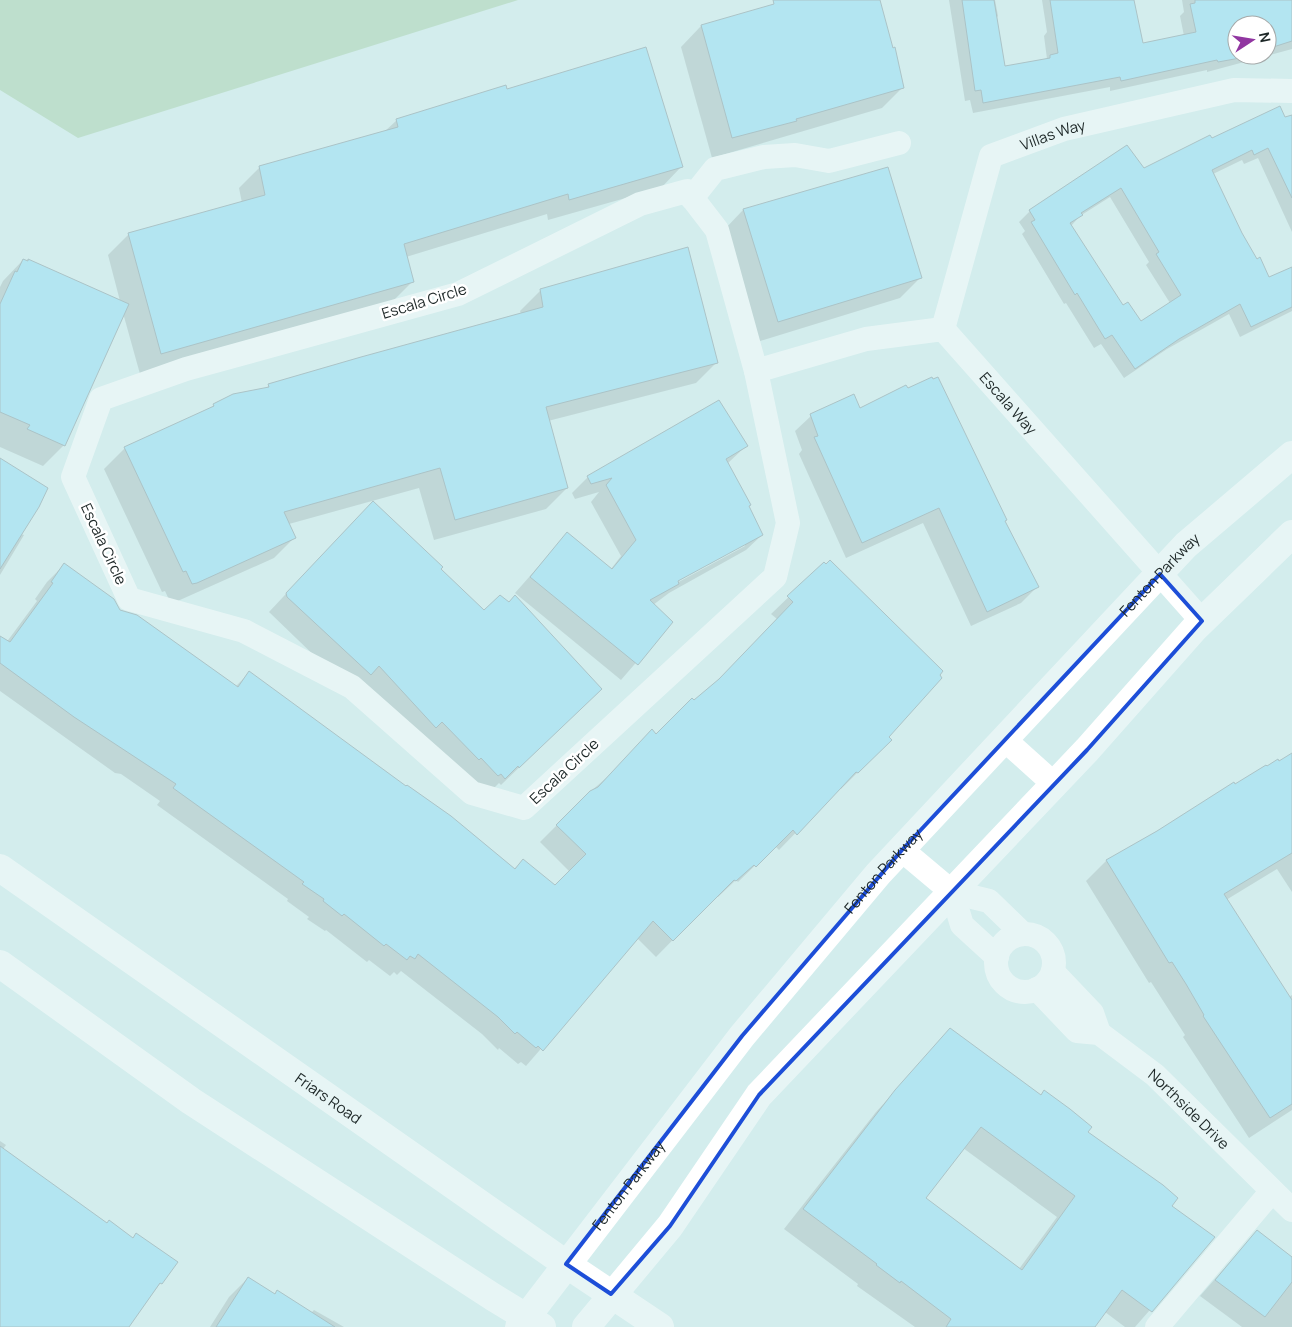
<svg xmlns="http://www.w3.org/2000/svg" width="1292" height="1327" viewBox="0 0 1292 1327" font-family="Manrope,sans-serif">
	<rect width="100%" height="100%" fill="#d3eded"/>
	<path fill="#a4cfa7" d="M0 0H518L78 138 0 90Z"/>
	<g fill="#0003" fill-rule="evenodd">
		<path d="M790 0H878L903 87 882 108 712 158 681 47 701 26Z"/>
		<path d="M949 0H995L998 16 996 18 1004 67 1047 59 1044 36 1047 32 1042 0H1133L1142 45 1184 36 1180 16 1184 12 1182 0H1276L1292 8V49L1207 72V70L1110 91V87L973 113 970 100 965 101ZM1237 25H1267V55H1237Z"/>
		<path d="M506 91 681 167 661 188 548 220 547 214 406 257 413 281 392 302 140 374 123 313 64 445 43 466 0 447V287L3 281 23 260 120 301 108 255 129 234 242 203 239 188 260 167 384 132 397 120Z"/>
		<path d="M1285 119 1292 123V232L1258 158 1244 164 1242 160 1213 174 1241 234 1268 278 1292 267V311L1240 337 1229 314 1167 349 1124 378 1101 344 1094 348 1066 303 1064 304 1022 234 1025 231 1019 222 1030 211 1127 147 1144 169 1211 140ZM1110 197 1149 262 1146 265 1170 303 1140 323 1122 306 1071 226 1080 216Z"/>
		<path d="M743 210 921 277 900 298 757 342 723 231Z"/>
		<path d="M541 290 717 362 696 383 548 421 567 488 546 509 434 540 419 488 289 524 295 537 274 558 171 604 165 591 162 592 104 469 125 448 209 409 214 405 266 389 269 385 521 314 520 311Z"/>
		<path d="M859 410 1003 522 1037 587 1021 603 971 626 923 523 846 558 799 454 802 450 795 431 811 416Z"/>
		<path d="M746 446 727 464 762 535 746 550 669 593 653 605 671 622 621 680 515 593 567 534 611 569 621 556 591 502 599 492 575 499 572 493 588 477ZM745 544V546L673 585 672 583Z"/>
		<path d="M0 459 21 534 24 535 0 575Z"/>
		<path d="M355 520 439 569 582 707 501 785 499 783 486 796 352 692 269 612Z"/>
		<path d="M824 563 887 737 890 740 841 789 839 788 779 850 775 846 738 882 736 880 718 897 716 896 656 957 637 938 526 1066 521 1062 518 1064 499 1048 498 1050 482 1034 401 971 397 975 394 972 390 976 369 960 367 962 326 930 325 931 307 919 309 917 287 901 288 899 157 805 160 801 121 774 115 773 0 691V651L37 601 35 599 47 582 64 565 120 611 235 687 249 673 514 869 523 861 555 886 570 872 540 842 590 792 716 683 777 619 771 614Z"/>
		<path d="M1292 756V892L1277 869 1226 900 1289 997 1292 995V1110L1249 1138 1183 1037 1185 1035 1151 982 1149 983 1086 881 1106 861 1235 786Z"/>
		<path d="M951 1030 1086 1132 1170 1206 1213 1238 1135 1327H1125L1105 1312 1094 1327H915L857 1286 858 1284 784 1229 876 1112ZM963 1148 1057 1217 1019 1269 924 1198Z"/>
		<path d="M0 1141 6 1145 3 1149 106 1224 132 1239 136 1234 176 1262 128 1327H0Z"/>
		<path d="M1257 1231 1292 1257V1327H1242L1200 1296Z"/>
		<path d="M248 1278 274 1295 311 1313 314 1310 344 1327H210L229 1297Z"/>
	</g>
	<g fill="#8cdcf6" stroke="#7b9199" fill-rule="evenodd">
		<path d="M773 0H880L893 48 895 47 904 88 796 119 797 121 732 138 701 25 774 4Z"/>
		<path d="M962 0H994L1005 66 1050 58V55L1058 53 1050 0H1134L1143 43 1196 32 1190 4 1195 3V0H1292V41L1267 49V25H1237V55H1244L1240 58 1218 62 1217 60 1121 81 1120 77 983 103 981 90 975 91Z"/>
		<path d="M646 47 683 167 569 200 568 194 404 244 414 282 161 354 128 233 265 195 259 166 398 127 396 119 506 85 507 89Z"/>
		<path d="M1280 106 1285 117 1292 115V198L1268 148 1254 155 1252 150 1212 170 1242 233 1257 259 1260 257 1269 277 1292 267V307L1251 327 1240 304 1179 339 1135 369 1112 335 1105 339 1077 293 1075 295 1031 222 1035 220 1029 210 1127 145 1144 168 1210 135 1212 138ZM1121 188 1159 252 1156 254 1181 295 1141 321 1128 302 1123 305 1070 223 1083 215 1081 213Z"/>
		<path d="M888 167 922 278 778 322 743 209Z"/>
		<path d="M688 247 718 363 546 407 568 488 455 520 440 468 284 512 296 538 197 583 192 584 186 571 183 572 124 447 214 406 213 404 233 394 269 387 268 384 361 357 543 307 540 289Z"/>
		<path d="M23 259 28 261V259L129 304 65 446 27 429 30 425 0 412V304L15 271 17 272Z"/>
		<path d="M932 377 933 379 938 377 1007 520 1005 521 1039 587 987 612 939 508 862 543 814 437 818 436 810 414 854 394 860 408 906 385 908 388Z"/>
		<path d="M719 400 748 446 726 459 751 505 749 506 763 535 678 581 679 584 650 600 673 622 638 665 530 577 567 532 612 569 636 540 606 485 612 478 591 484 587 476Z"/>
		<path d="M0 458 48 488 39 507 0 569Z"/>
		<path d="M373 501 443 567 441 569 484 610 500 595 509 602 515 595 602 689 519 768 518 766 505 779 501 774 498 776 481 758 479 760 442 722 436 728 379 666 371 675 287 597 286 593Z"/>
		<path d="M830 560 943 671 940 675 942 678 889 737 892 740 858 773 856 772 797 835 793 830 756 867 754 865 736 881 734 880 673 941 653 921 543 1051 538 1046 536 1048 517 1032 515 1034 498 1017 418 954 415 959 410 956 407 960 386 944 384 946 344 914 342 916 323 901 324 899 302 884 304 882 173 788 176 784 74 717 0 663V636L10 642 53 583 51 582 64 563 114 599 120 610 137 615 238 687 249 671 406 786 407 785 451 816 515 869 523 859 555 885 586 854 556 825 590 791 598 787 652 729 656 734 692 698 694 700 719 679 793 602 787 596 824 562 826 564Z"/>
		<path d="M1292 753V853L1224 894 1292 1000V1104L1270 1118 1203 1016 1204 1015 1186 984 1172 962 1169 963 1106 860 1157 831 1234 782 1235 784 1266 765 1267 766 1278 759 1279 761Z"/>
		<path d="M950 1028 1041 1095 1044 1090 1070 1109 1092 1127 1088 1132 1163 1185 1178 1198 1172 1206 1215 1237 1152 1312 1122 1290 1095 1327H946L951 1319 901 1281 900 1283 876 1265 877 1264 803 1209 895 1090ZM981 1127 1075 1196 1022 1270 926 1198Z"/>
		<path d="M0 1146 107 1223 109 1220 133 1238 136 1233 178 1262 162 1284 160 1283 129 1327H0Z"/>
		<path d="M1257 1230 1292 1257V1282L1265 1317 1215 1280Z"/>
		<path d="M248 1277 275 1294 277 1290 335 1327H216Z"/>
	</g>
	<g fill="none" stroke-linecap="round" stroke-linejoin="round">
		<g stroke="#fff" stroke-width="24">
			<path d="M687 191 717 230 756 371 788 523 775 577 524 808 472 793 352 687 244 631 129 599 73 477 101 399 186 369 458 294 640 204Z"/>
			<path d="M692 198 715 169 764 157 795 155 829 161 899 143"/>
			<path id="s1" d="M943 329 991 156 1064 129 1234 90 1292 91"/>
			<path id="s2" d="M756 371 866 339 943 329 1202 621"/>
			<path d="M1005 740 1054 784"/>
			<path d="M902 850 952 892 989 901 1023 934"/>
			<path d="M952 892 962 925 997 957"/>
			<circle cx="1025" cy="963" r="29"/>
			<path d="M1053 972 1092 1013 1099 1033"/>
			<path id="s3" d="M1037 989 1077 1031 1099 1033 1155 1075 1292 1210"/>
			<path d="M1157 1327 1272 1191"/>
		</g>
		<g stroke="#fff" stroke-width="28">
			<path id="s4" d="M519 1327 742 1036 878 874 1186 545 1292 455"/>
			<path d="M586 1327 670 1226 759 1095 1087 750 1194 629 1292 534"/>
		</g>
		<g stroke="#fff" stroke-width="28">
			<path id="s5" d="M0 868 566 1264 660 1327"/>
			<path d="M0 964 191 1101 493 1297 542 1327"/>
		</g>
	</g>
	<path d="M0 0H1292V1327H0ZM1160 574 1202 621 1087 750 759 1095 670 1226 611 1294 566 1264 742 1036 902 850Z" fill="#d3eded" fill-opacity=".55" fill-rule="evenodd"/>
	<path fill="none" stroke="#1d4ed8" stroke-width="4" stroke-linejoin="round" d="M1160 574 1202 621 1087 750 759 1095 670 1226 611 1294 566 1264 742 1036 902 850Z"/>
	<g text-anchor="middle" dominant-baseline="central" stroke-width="5" stroke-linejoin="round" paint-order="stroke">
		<g font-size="15" fill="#1d2727" stroke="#fff">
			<text stroke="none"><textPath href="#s1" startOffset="245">Villas Way</textPath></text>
			<text transform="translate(424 301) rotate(-17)">Escala Circle</text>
			<text stroke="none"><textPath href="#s2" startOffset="291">Escala Way</textPath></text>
			<text transform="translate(104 544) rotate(65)">Escala Circle</text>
			<text stroke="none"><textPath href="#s4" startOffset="989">Fenton Parkway</textPath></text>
			<text transform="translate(564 771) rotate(-43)">Escala Circle</text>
			<text stroke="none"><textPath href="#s4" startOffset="584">Fenton Parkway</textPath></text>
			<text stroke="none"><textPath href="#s5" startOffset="401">Friars Road</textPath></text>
			<text stroke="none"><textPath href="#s3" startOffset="198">Northside Drive</textPath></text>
			<text stroke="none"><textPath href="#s4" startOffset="179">Fenton Parkway</textPath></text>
		</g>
	</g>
	<g transform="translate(1252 40) rotate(78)"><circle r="24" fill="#ffffff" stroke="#a5a9a9"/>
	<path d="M0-4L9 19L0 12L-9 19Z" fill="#9136a1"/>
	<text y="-8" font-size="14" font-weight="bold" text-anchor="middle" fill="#1d2727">N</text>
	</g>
</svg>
